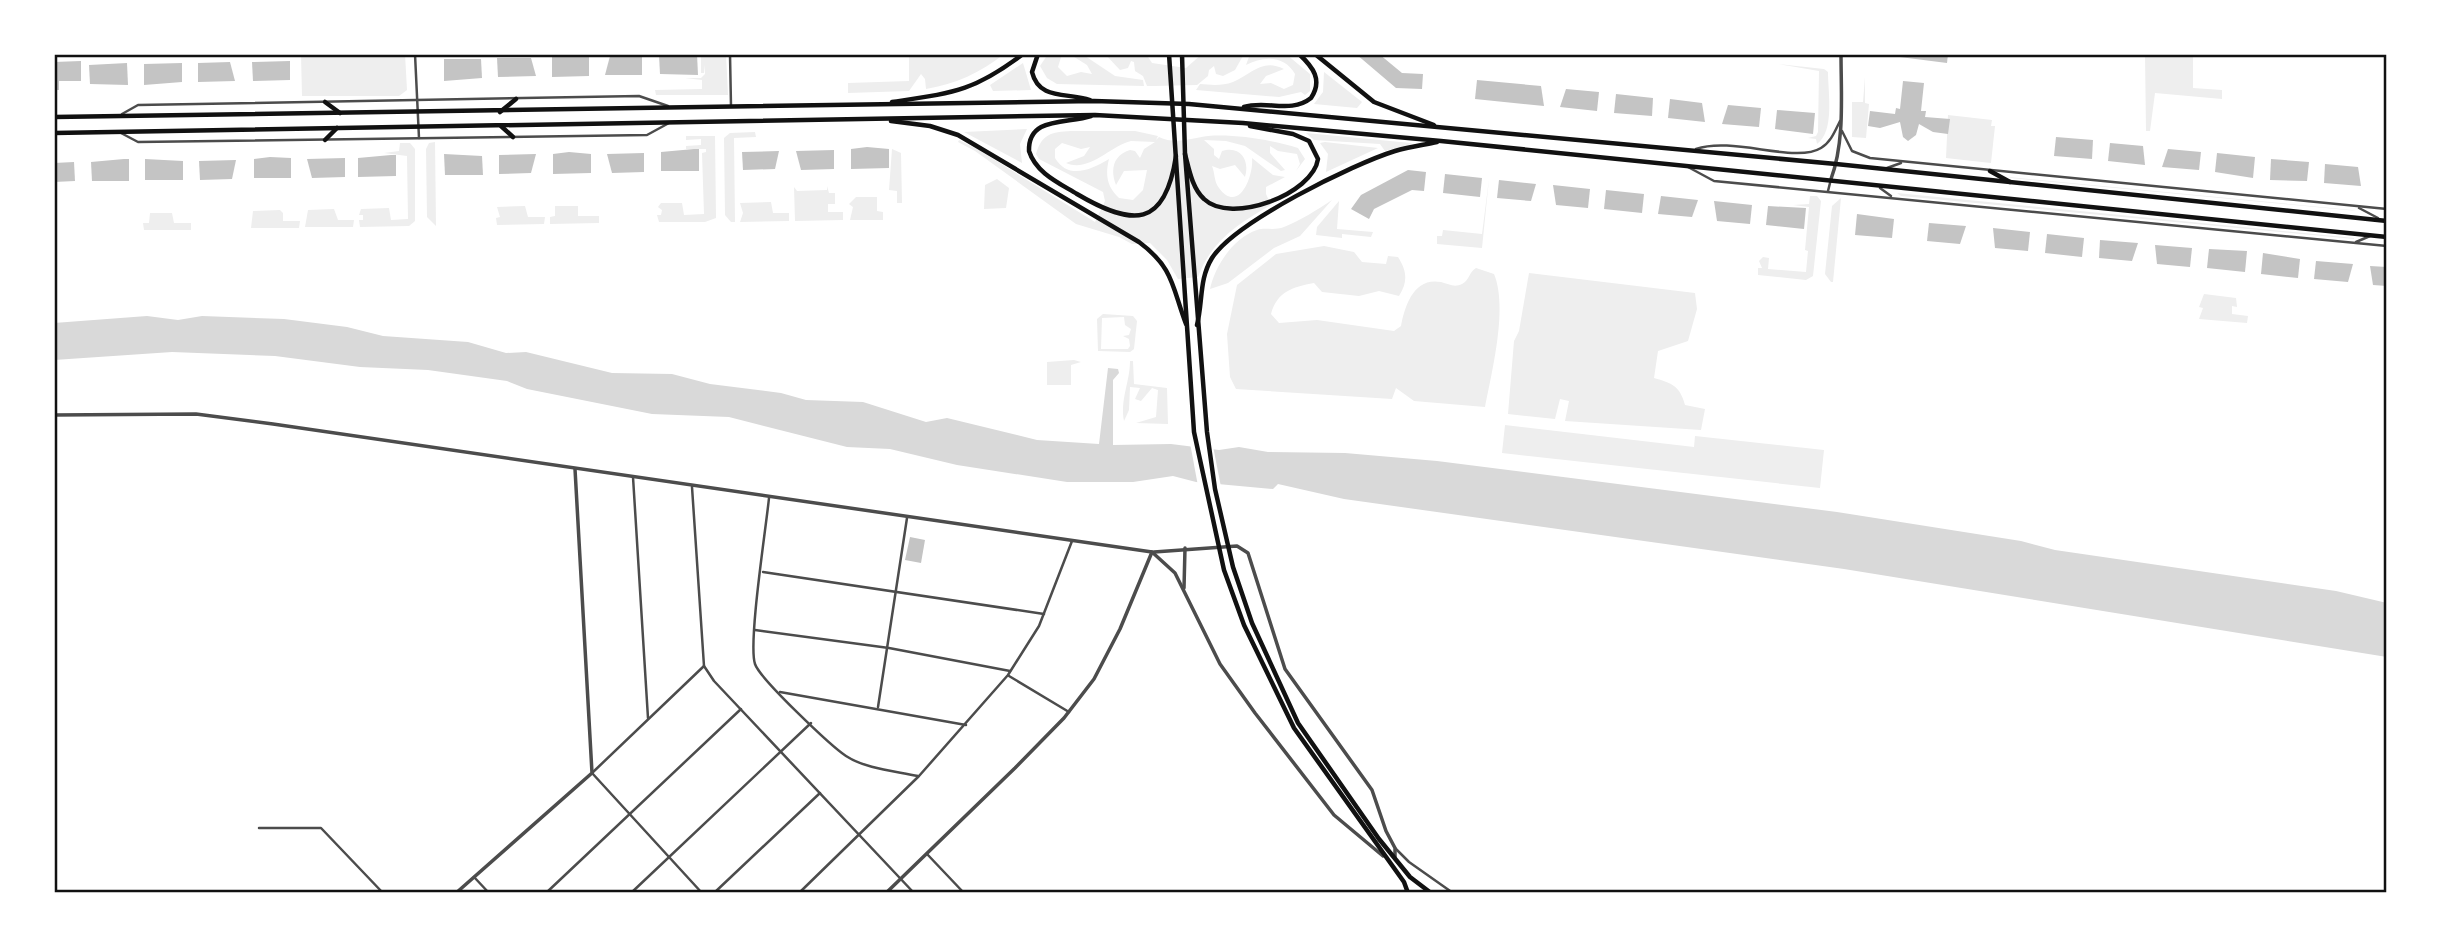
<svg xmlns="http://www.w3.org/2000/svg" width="2441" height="947" viewBox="0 0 2441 947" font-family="'Source Sans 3',sans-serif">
	<rect width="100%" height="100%" fill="#fff"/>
	<g fill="#eee" fill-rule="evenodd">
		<path d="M301 54H405L407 90 399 96H302Z"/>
		<path d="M701 54H726L728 95H656L655 90 702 89V80L685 78H701L705 74V65L704 73H701Z"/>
		<path d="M909 54H1004C980 73 956 84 926 89L925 79 921 74 909 91 848 93V83L909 81Z"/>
		<path d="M1048 54H1062L1058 67 1067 76 1081 72 1092 74 1087 65 1071 55 1082 54 1115 76 1143 80 1144 86 1057 84 1047 78 1040 66Z"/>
		<path d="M1105 54H1146L1152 63 1186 68 1202 54H1244L1235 70 1223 76 1216 74 1214 66 1209 70 1208 76 1197 85 1154 86H1147L1143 76 1135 71 1134 62 1131 61 1128 68 1120 70Z"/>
		<path d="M1250 54H1286L1310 74V91L1305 95 1301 92 1279 97 1196 90 1200 84C1211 85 1222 86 1233 82 1252 74 1262 58 1284 69L1266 76 1260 84 1271 83 1284 89 1293 85 1295 74C1284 55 1263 56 1246 65Z"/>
		<path d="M2145 54H2193V88L2222 90V99L2155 93 2150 131H2146Z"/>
		<path d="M1023 63 1031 90 993 91 990 85Z"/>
		<path d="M1778 64 1824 69 1828 72C1828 93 1835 131 1817 144L1816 139 1808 138 1816 136 1818 132 1819 71Z"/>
		<path d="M1324 72 1362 102 1357 108 1314 104 1323 92Z"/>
		<path d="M1865 77V103L1869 104 1866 138 1852 137V102H1863Z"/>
		<path d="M1948 115 1992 120 1991 126H1995L1991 163 1946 158Z"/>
		<path d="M1027 129 1020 144 1022 163 964 132Z"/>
		<path d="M1071 131H1135L1158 136 1156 140 1159 137C1175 145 1193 138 1208 136 1236 134 1272 140 1298 148L1305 159 1296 171 1300 164 1297 154 1278 151 1270 146V153L1285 170 1281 171 1245 146 1226 141 1204 140 1214 149V155L1219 159 1222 151C1241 145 1250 161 1245 177L1235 165 1220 169 1212 166C1215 173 1214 182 1219 188 1239 215 1254 175 1252 158L1273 175 1285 177 1266 187V194L1271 205C1239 223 1211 241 1198 277L1178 279 1167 260 1150 243 1132 244 1119 237 1076 224 975 151 958 142 959 140 977 149 1095 222 1105 201 1103 192 1039 159 1036 154C1042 134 1051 132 1071 131ZM1131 141 1155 142 1144 149 1140 158 1135 151 1130 150C1113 155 1110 170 1116 185L1124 171 1147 170 1143 190 1133 200 1119 198C1107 187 1105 175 1109 159 1091 170 1068 180 1055 158V149L1062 143 1081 149 1090 147 1084 156 1066 163C1089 173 1110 146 1131 141Z"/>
		<path d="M755 132 756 137 734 138 735 222H731L725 215 724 138 730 133Z"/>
		<path d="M1306 133 1411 143 1412 144 1385 151 1380 144 1314 140Z"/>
		<path d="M686 136H715L716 218 705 222H659L657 215H661L662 210 658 207 661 203H682L684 215 704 214 702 153 706 152V149H686V146L701 145V139L686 140Z"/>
		<path d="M435 142 436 226 427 217 426 149 429 143Z"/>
		<path d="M400 143H410L415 149V221L409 226 360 227 359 220H363V215H359L361 209 389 208 391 220 408 219 407 156 384 153 399 151Z"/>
		<path d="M1320 143 1325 142 1378 148 1326 172 1328 154Z"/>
		<path d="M892 149 901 153 902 203H897V191L889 190Z"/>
		<path d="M2008 177 2352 210 2357 211 2011 178Z"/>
		<path d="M997 179 1009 188 1006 208 984 209 985 185Z"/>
		<path d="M1489 179 1482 248 1437 244V236H1442L1443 230 1482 234Z"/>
		<path d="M827 186 829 193H835V204H828V212H843V220L795 221 794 187 797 191 827 190Z"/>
		<path d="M1897 193 2354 238V239L1901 196Z"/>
		<path d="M1810 196H1817L1821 201 1813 276 1806 280 1758 275V268H1762L1759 261 1763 257 1769 258 1768 269 1806 272 1808 251 1805 250 1809 207 1793 205 1809 204Z"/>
		<path d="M856 197H877V211L883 212V220H850L853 207 849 204Z"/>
		<path d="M1841 198 1833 282H1831L1825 274 1832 206Z"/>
		<path d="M1332 200 1300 236 1274 248 1228 283 1210 289C1215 266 1233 238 1257 230 1265 227 1274 231 1284 227 1301 220 1317 210 1332 200Z"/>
		<path d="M1339 201 1337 229 1373 232 1371 237 1342 234V238L1316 235 1317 227Z"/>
		<path d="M771 202 773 213H789V221L740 222 743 213 740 203Z"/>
		<path d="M525 206 528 217H545L544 224 497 225 496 218 500 217 497 207Z"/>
		<path d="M555 206H578V216H599V223L550 224V217L555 216Z"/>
		<path d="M334 209 338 220H354L353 227H305L308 210Z"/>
		<path d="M280 210 283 213V221H300L299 228H251L253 211Z"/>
		<path d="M150 213H172L174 223H191V230H144L143 223H149Z"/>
		<path d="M1324 246 1354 252 1362 262 1386 264 1388 256 1398 257C1407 271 1408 282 1399 296L1379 291 1359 296 1322 292 1314 283C1292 287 1277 292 1271 314L1279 323 1317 320 1394 331 1401 326C1405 305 1414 277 1441 282 1449 284 1454 288 1462 284 1469 281 1469 272 1476 268L1494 274C1508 307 1492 371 1485 407L1414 401 1396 388 1392 399 1236 389 1230 377 1227 334 1237 285 1276 254Z"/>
		<path d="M1529 273 1695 293 1697 309 1688 341 1658 351 1654 378C1672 383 1680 386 1685 405L1705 409 1701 430 1565 421 1569 401 1560 399 1555 419 1508 414 1514 341 1519 331Z"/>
		<path d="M2204 294 2236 298 2237 307 2232 306V314L2248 316 2247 323 2199 319 2203 308 2199 307Z"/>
		<path d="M1103 314 1133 316 1137 321 1134 349 1130 352 1098 351 1097 319ZM1124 317 1125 325 1131 329 1129 335 1123 336 1129 339 1130 346 1128 349H1101L1102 318Z"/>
		<path d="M1074 360 1081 362 1071 365V385H1047V362Z"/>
		<path d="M1130 361H1133L1134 384 1167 388 1168 424 1136 423 1156 417 1158 390 1152 388 1141 401 1135 399 1140 388 1130 387 1129 410 1124 421C1120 399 1130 382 1130 361Z"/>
		<path d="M1505 425 1694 447 1695 436 1824 450 1820 488 1502 453Z"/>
	</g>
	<path fill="#d9d9d9" d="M147 316 178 320 202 316 284 319 347 327 383 336 468 342 506 353 526 352 612 373 672 374 710 384 781 393 806 400 863 402 926 422 947 418 1037 440 1099 444 1108 368 1118 369 1119 373 1113 380V445L1171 444 1219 450 1239 447 1268 452 1345 453 1437 461 1837 512 2021 541 2055 550 2336 591 2387 603V657L1844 569 1344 499 1278 484 1273 489 1196 482 1173 476 1133 482H1067L957 465 890 449 847 447 729 417 652 414 527 389 507 381 428 370 360 367 275 356 172 352 54 360V323Z"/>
	<path fill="#fff" d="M1190 443 1213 446 1221 487 1198 486Z"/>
	<g fill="#c4c4c4">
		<path d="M697 54 698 75 660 74 659 55Z"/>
		<path d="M1356 54H1379L1402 73 1423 74 1422 89 1396 88Z"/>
		<path d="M1876 54H1948L1947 63Z"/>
		<path d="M610 56H642V75H605Z"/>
		<path d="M552 57H589V76L552 77Z"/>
		<path d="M497 58H531L536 76 498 77Z"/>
		<path d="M444 59H481L482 78 444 81Z"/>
		<path d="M81 61V81H59V90H54V62Z"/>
		<path d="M290 61V80L253 81 252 62Z"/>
		<path d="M230 62 235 81 198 82V63Z"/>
		<path d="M127 63 128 85 90 84 89 65Z"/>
		<path d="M182 63V82L144 85V64Z"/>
		<path d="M1477 80 1541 86 1544 106 1475 99Z"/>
		<path d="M1903 81 1924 83 1921 111H1926L1925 117 1950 119 1948 134 1933 132 1919 124 1916 135 1908 141 1903 137 1900 122 1880 128 1868 126 1870 111 1895 114 1896 108 1900 109Z"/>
		<path d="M1566 89 1599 92 1597 111 1560 107Z"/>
		<path d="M1616 94 1653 98 1652 116 1614 113Z"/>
		<path d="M1670 99 1702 103 1705 122 1668 118Z"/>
		<path d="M1728 105 1761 108 1759 127 1722 124Z"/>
		<path d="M1777 110 1815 113 1813 134 1775 129Z"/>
		<path d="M2056 137 2093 140 2092 159 2054 156Z"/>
		<path d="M2110 143 2143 146 2145 165 2108 161Z"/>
		<path d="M867 147 889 149V168L851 169V149Z"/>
		<path d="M694 149H699V171H661V152Z"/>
		<path d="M2168 149 2201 152 2199 170 2162 167Z"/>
		<path d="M834 150V169L801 170 796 151Z"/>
		<path d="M779 151 775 169 743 170 742 152Z"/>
		<path d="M569 152 591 154V173L553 174V154Z"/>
		<path d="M644 153V172L612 173 607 154Z"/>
		<path d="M2217 153 2255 157 2253 178 2215 172Z"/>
		<path d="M444 154 482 156 483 175H445Z"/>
		<path d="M536 154 531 173 499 174V155Z"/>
		<path d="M391 155H396V176L358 177V158Z"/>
		<path d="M270 157 291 158V178H254V159Z"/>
		<path d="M345 158V177L312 178 307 159Z"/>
		<path d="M124 159H129V181H92L91 162Z"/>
		<path d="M145 159 183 161V180H145Z"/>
		<path d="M2271 159 2309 162 2307 181 2270 180Z"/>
		<path d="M236 160 232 179 200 180 199 161Z"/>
		<path d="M74 162 75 181 54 182V163Z"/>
		<path d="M2325 164 2358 167 2361 186 2324 183Z"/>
		<path d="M1408 170 1426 172 1424 191 1412 190 1374 209 1369 219 1351 209 1361 195Z"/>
		<path d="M1445 174 1482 178 1480 197 1443 193Z"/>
		<path d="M1499 180 1536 184 1531 201 1497 198Z"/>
		<path d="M1553 185 1590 189 1588 208 1556 205Z"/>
		<path d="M1606 190 1644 194 1642 213 1604 209Z"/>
		<path d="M1661 196 1698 200 1692 217 1658 214Z"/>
		<path d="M1714 201 1752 205 1750 224 1717 221Z"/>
		<path d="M1768 206 1806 208 1804 229 1766 225Z"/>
		<path d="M1857 214 1894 219 1892 238 1855 235Z"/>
		<path d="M1929 223 1966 226 1960 244 1927 241Z"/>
		<path d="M1993 228 2030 232 2028 251 1995 248Z"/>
		<path d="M2047 234 2084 238 2082 257 2045 253Z"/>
		<path d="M2100 240 2138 243 2132 261 2099 258Z"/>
		<path d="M2155 245 2192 248 2190 267 2157 264Z"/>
		<path d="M2209 249 2247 251 2245 272 2207 268Z"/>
		<path d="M2263 253 2300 259 2298 278 2261 274Z"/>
		<path d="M2316 261 2353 264 2348 282 2314 279Z"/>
		<path d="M2370 266 2387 267V286L2373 285Z"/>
		<path d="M910 537 925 540 921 563 905 560Z"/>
	</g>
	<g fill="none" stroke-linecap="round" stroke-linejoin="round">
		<g stroke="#4c4c4c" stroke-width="2.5">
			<path d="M415 54 419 138"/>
			<path d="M730 54 731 106"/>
			<path d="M122 114 138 105 639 96 668 106"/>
			<path d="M1842 131 1852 151 1870 158 2387 209"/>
			<path d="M121 133 138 142 647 135 669 123"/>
			<path d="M1696 149C1733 136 1795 164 1821 148 1831 142 1835 131 1840 121"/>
			<path d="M1688 167 1714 181 2387 246"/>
			<path d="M1887 168 1901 163"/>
			<path d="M1880 188 1891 196"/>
			<path d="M1828 191 1831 179"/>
			<path d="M2359 208 2378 218"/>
			<path d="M2356 242 2370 236"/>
			<path d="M633 477 648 718"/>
			<path d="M692 487 704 666 714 681 914 893"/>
			<path d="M769 498C766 528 748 643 755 664 760 679 831 746 846 756 866 769 895 771 918 776"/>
			<path d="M763 572 1044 614"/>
			<path d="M755 630 889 648 1010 671"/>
			<path d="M1009 676 1069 712"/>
			<path d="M780 692 966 725"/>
			<path d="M878 707 907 518"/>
			<path d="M259 828H321L383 893"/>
			<path d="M1395 848 1409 862 1453 893"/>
			<path d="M927 854 964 893"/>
			<path d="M474 877 489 893"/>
			<path d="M546 893 741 709"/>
			<path d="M631 893 811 723"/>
			<path d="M702 893 592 773 704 666"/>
			<path d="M714 893 820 793"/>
			<path d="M799 893 919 776 1008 675 1039 626 1072 541"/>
		</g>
		<g stroke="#4c4c4c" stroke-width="3.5">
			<path d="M1831 179C1845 141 1841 95 1841 54"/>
			<path d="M54 415 196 414 273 424 1152 552 1175 573 1220 664 1255 713 1334 815 1383 856"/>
			<path d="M1154 552 1237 546 1248 553 1285 669 1372 790 1386 831 1395 848V857"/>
			<path d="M1184 588 1185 548"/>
			<path d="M456 893 592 773 575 469"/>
			<path d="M886 893 1015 768 1064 718 1094 679 1120 629 1152 552"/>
		</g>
		<g stroke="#111" stroke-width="4.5">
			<path d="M1169 54 1194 432 1224 570 1244 625 1294 728 1404 882 1408 893"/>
			<path d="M1182 54 1185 154 1207 432 1215 489 1233 567 1252 623 1298 723 1379 839 1410 877 1431 893"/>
		</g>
		<g stroke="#111" stroke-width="4.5">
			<path d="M1038 54 1032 72C1039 101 1068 92 1090 100"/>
			<path d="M1169 54V55"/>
			<path d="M1315 54 1374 102 1434 125"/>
			<path d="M1182 56V54"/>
			<path d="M325 102 340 113"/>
			<path d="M892 102C952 93 973 92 1023 54"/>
			<path d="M1244 107C1266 100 1291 114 1311 98 1323 80 1313 67 1299 54"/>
			<path d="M500 112 516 99"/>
			<path d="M1091 116C1067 124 1028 116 1029 151 1036 173 1059 183 1077 194 1133 227 1165 228 1176 156"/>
			<path d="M54 117 1094 101 1189 104 1836 164 2387 221"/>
			<path d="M891 121 930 126 958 135 1139 242C1174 268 1172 287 1186 324"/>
			<path d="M501 126 513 137"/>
			<path d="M54 133 1095 115 1243 123 1441 141 2387 237"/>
			<path d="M325 140 337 128"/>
			<path d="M1185 154C1189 169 1192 188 1204 199 1231 225 1313 194 1318 159L1309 141 1293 134 1250 126"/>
			<path d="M1990 171 2010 182"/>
			<path d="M1197 325C1203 301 1199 279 1212 258 1235 222 1353 164 1395 151 1409 147 1423 145 1437 142"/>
		</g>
	</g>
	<rect width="2441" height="947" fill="none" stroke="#ffffff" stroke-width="112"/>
	<rect x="56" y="56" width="2329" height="835" fill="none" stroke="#111" stroke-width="2.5"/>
</svg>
